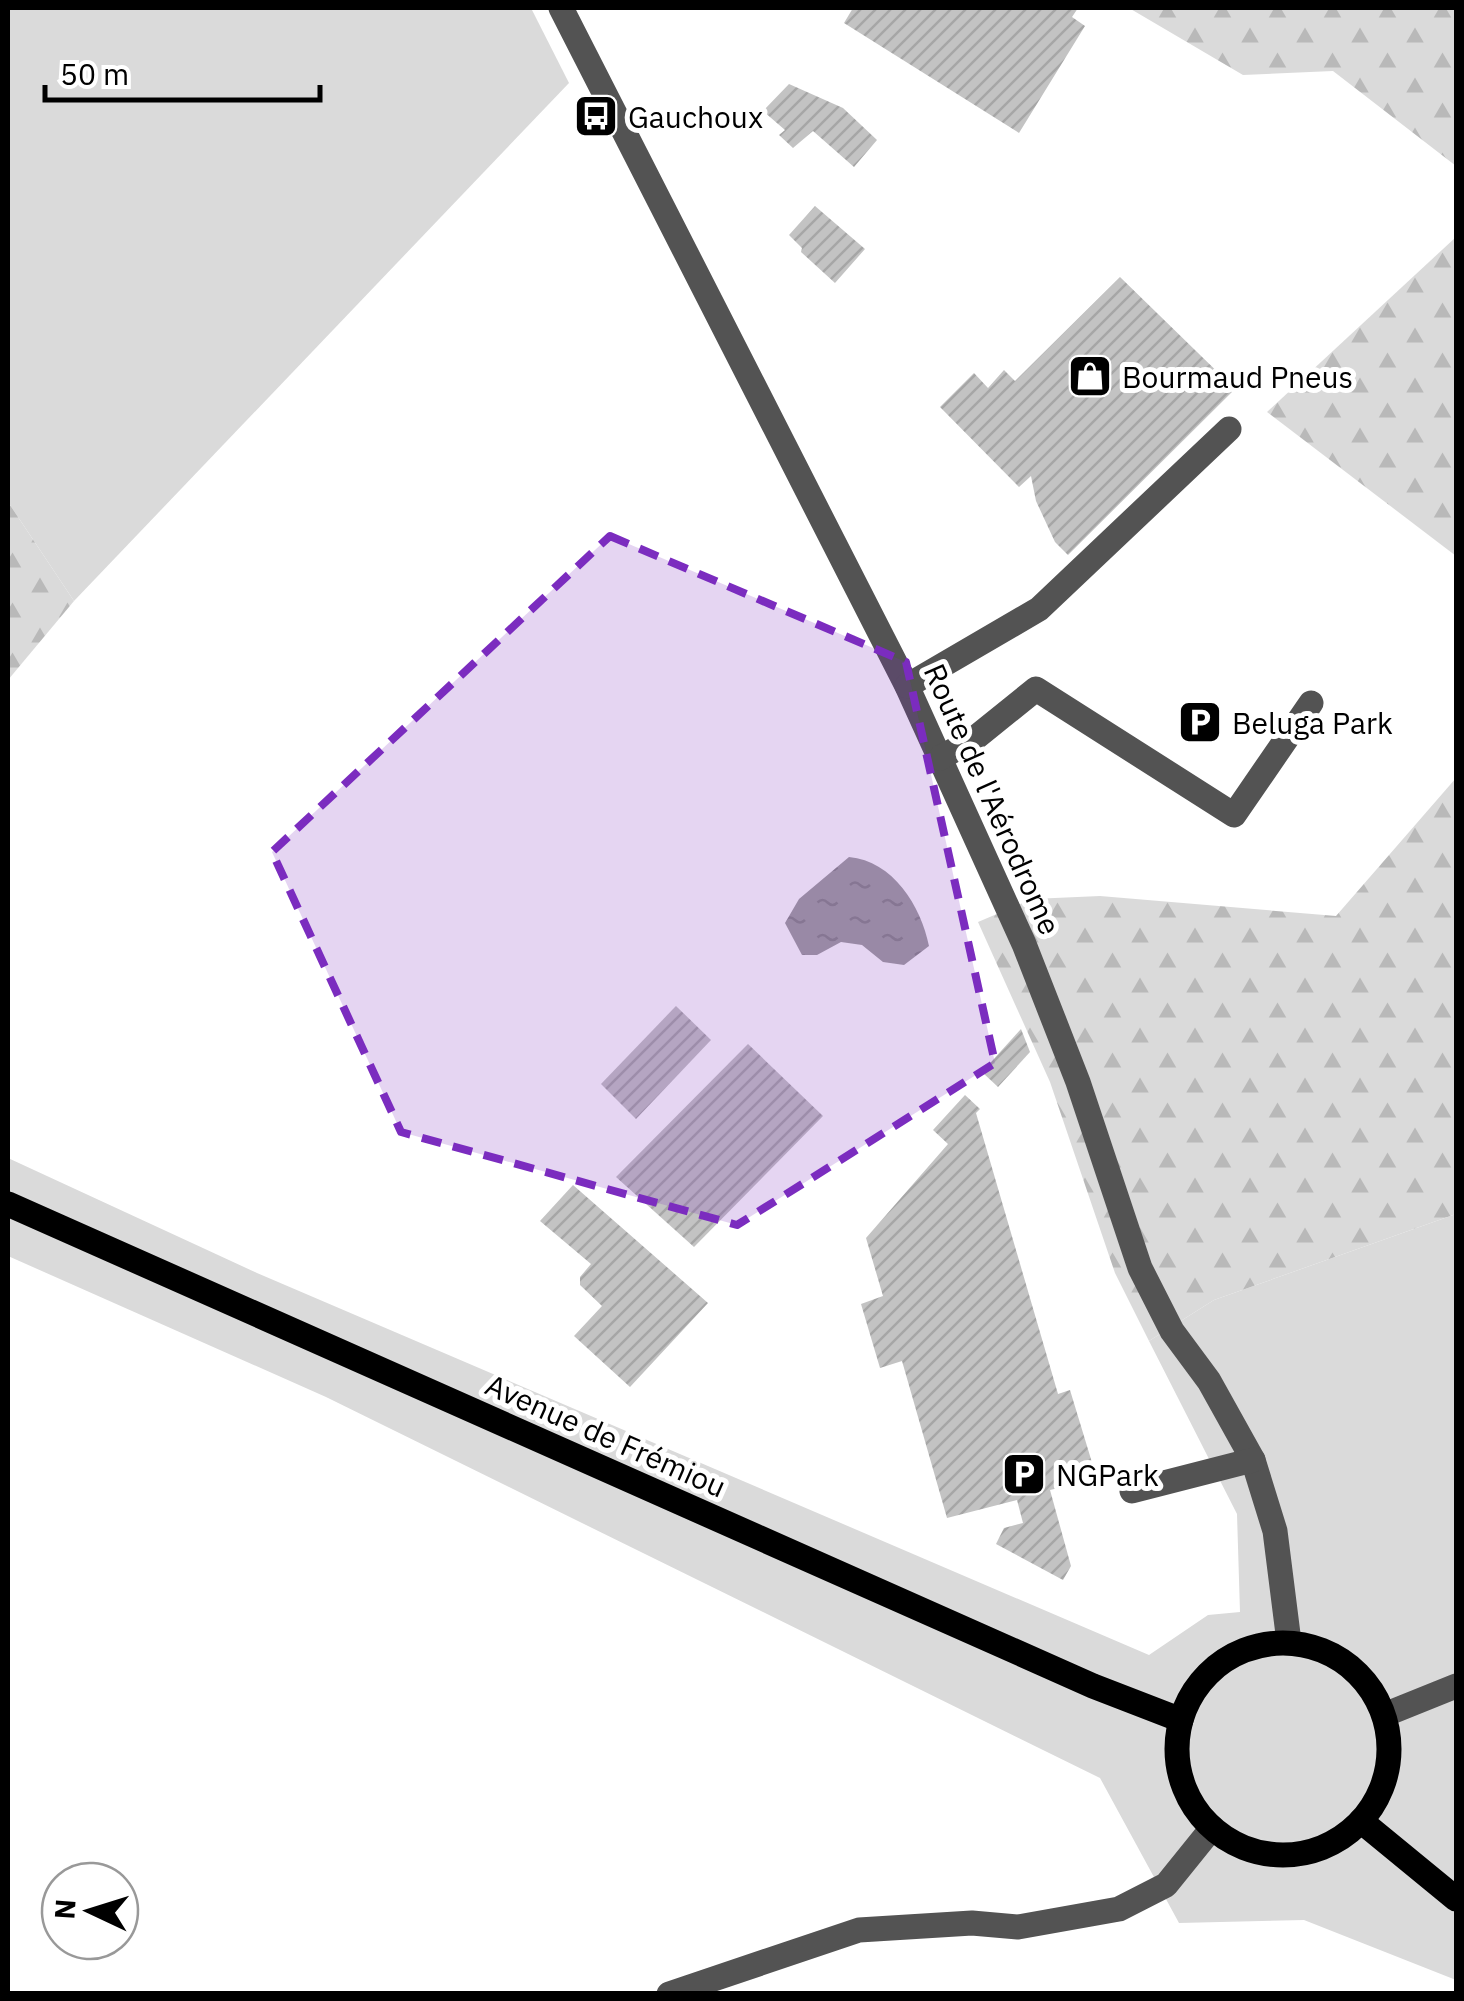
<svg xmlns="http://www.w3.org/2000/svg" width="1464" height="2001" viewBox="0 0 1464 2001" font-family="'IBM Plex Sans',sans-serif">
	<defs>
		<pattern id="forest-firs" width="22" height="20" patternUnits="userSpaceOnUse" patternTransform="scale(2.5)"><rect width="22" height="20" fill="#dadada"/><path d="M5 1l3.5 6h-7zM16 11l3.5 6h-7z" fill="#b9b9b9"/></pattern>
		<pattern id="water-ripples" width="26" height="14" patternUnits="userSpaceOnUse" patternTransform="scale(2.5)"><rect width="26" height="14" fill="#a1a1a1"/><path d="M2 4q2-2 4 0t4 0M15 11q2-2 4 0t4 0" fill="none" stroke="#898989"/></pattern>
		<pattern id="building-hatch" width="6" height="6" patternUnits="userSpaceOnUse" patternTransform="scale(2.5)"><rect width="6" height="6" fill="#c3c3c3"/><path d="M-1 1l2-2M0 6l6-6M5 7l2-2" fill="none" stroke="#a6a6a6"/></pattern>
	</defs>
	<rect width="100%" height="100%" fill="#fff"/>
	<g fill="#dadada">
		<path d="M8 8H531L569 83 74 601 8 502Z"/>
		<path d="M8 1158 257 1273 1149 1655 1208 1615 1240 1612 1237 1514 1149 1341 1214 1300 1456 1214V1980L1304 1920 1179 1923 1100 1778 326 1397 8 1256Z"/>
	</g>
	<g fill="url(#forest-firs)">
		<path d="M1129 8H1456V166L1333 71 1243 75Z"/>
		<path d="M1456 237V556L1267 412Z"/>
		<path d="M8 502 74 601 8 680Z"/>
		<path d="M1456 778V1214L1214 1300 1149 1341 1115 1273 1050 1082 978 922 1032 899 1100 896 1336 916Z"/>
	</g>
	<path fill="url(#water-ripples)" d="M849 857C893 861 921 906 929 946L904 965 883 962 862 945 841 942 817 955H802L785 923 799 899Z"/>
	<g fill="url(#building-hatch)">
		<path d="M853 8H1078L1072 17 1085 26 1019 133 844 23Z"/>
		<path d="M789 84 843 108 877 140 854 167 813 131 793 148 779 135 785 130 763 111Z"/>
		<path d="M815 206 865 249 835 283 801 252 802 248 789 235Z"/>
		<path d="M1120 277 1235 389 1068 555 1055 542 1036 501 1031 476 1019 487 940 407 974 373 988 388 1004 370 1015 381Z"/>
		<path d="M676 1006 711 1040 636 1119 601 1084Z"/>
		<path d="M1021 1029 1030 1052 998 1087 982 1072Z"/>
		<path d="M748 1044 823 1116 694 1247 616 1177Z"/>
		<path d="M965 1095 980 1109 976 1113 1058 1394 1070 1390 1097 1479 1050 1490 1071 1566 1063 1580 996 1544 1004 1528 1023 1523 1017 1500 947 1518 902 1361 880 1368 861 1304 883 1296 866 1238 948 1144 933 1130Z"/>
		<path d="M573 1185 708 1303 630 1387 574 1336 602 1306 580 1285V1277L591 1264 540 1221Z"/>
	</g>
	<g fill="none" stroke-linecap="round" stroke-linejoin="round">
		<g stroke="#dbdbdb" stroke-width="29">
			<g id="major">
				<path d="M8 1204 1093 1686 1181 1720"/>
				<circle cx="1283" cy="1749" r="106"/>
				<path d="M1361 1821 1456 1899"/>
			</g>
		</g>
		<g stroke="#535353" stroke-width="25">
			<path d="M561 8 907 686 1024 944 1078 1082 1140 1268 1172 1331 1209 1381 1253 1460 1275 1531 1289 1642"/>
			<path d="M907 686 1039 609 1229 429"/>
			<path d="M940 758 974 739 1036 689 1234 815 1311 703"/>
			<path d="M1132 1491 1253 1460"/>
			<path d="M1384 1715 1456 1686"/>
			<path d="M669 1994 859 1930 972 1923 1018 1927 1119 1909 1166 1885 1212 1828"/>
		</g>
		<use href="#major" stroke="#000" stroke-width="25"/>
	</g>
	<path fill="#7b2cbf" fill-opacity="0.2" stroke="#7b2cbf" stroke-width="8" stroke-dasharray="20 12" stroke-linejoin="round" d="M610 536 906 662 995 1063 737 1225 401 1132 272 852Z"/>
	<defs>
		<g id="bus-square" transform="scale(2.25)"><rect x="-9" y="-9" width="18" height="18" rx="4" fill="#000" stroke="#fff"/><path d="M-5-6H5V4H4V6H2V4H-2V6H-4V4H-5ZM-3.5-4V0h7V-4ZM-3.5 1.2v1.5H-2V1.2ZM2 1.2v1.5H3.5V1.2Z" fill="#fff"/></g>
		<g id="shop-square" transform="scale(2.25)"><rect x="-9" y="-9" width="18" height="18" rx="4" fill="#000" stroke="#fff"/><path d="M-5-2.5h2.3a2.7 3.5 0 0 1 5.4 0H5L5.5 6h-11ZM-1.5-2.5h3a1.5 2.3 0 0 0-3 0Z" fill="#fff"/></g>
		<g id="parking-square" transform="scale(2.25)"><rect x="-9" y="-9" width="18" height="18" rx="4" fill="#000" stroke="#fff"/><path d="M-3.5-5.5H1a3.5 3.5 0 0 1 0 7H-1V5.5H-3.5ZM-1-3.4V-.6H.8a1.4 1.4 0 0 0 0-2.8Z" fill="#fff"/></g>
	</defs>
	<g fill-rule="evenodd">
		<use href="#bus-square" x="596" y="116"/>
		<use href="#shop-square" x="1090" y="376"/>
		<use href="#parking-square" x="1200" y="722"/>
		<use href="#parking-square" x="1024" y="1474"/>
	</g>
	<g text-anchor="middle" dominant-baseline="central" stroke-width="10" stroke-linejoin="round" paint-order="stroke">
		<g font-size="30" fill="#000" stroke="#fff" text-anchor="start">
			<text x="628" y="116">Gauchoux</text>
			<text x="1122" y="376">Bourmaud Pneus</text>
			<text x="1232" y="722">Beluga Park</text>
			<text x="1056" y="1474">NGPark</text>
		</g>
		<g font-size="30" fill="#000" stroke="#fff">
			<text transform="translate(993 799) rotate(66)">Route de l'Aérodrome</text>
			<text transform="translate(606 1435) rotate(24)">Avenue de Frémiou</text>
		</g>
	</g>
	<rect width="1464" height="2001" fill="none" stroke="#000000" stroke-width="20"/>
	<g transform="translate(90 1911) rotate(274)"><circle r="48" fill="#ffffff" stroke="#999999" stroke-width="2.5"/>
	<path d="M0-8L18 38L0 25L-18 38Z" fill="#000000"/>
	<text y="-15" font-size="28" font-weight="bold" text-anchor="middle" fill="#000000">N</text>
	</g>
	<path d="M45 85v15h275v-15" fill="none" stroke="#000000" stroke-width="5"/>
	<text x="60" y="85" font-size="30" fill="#000000" stroke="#ffffff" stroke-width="8" paint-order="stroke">50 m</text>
</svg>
